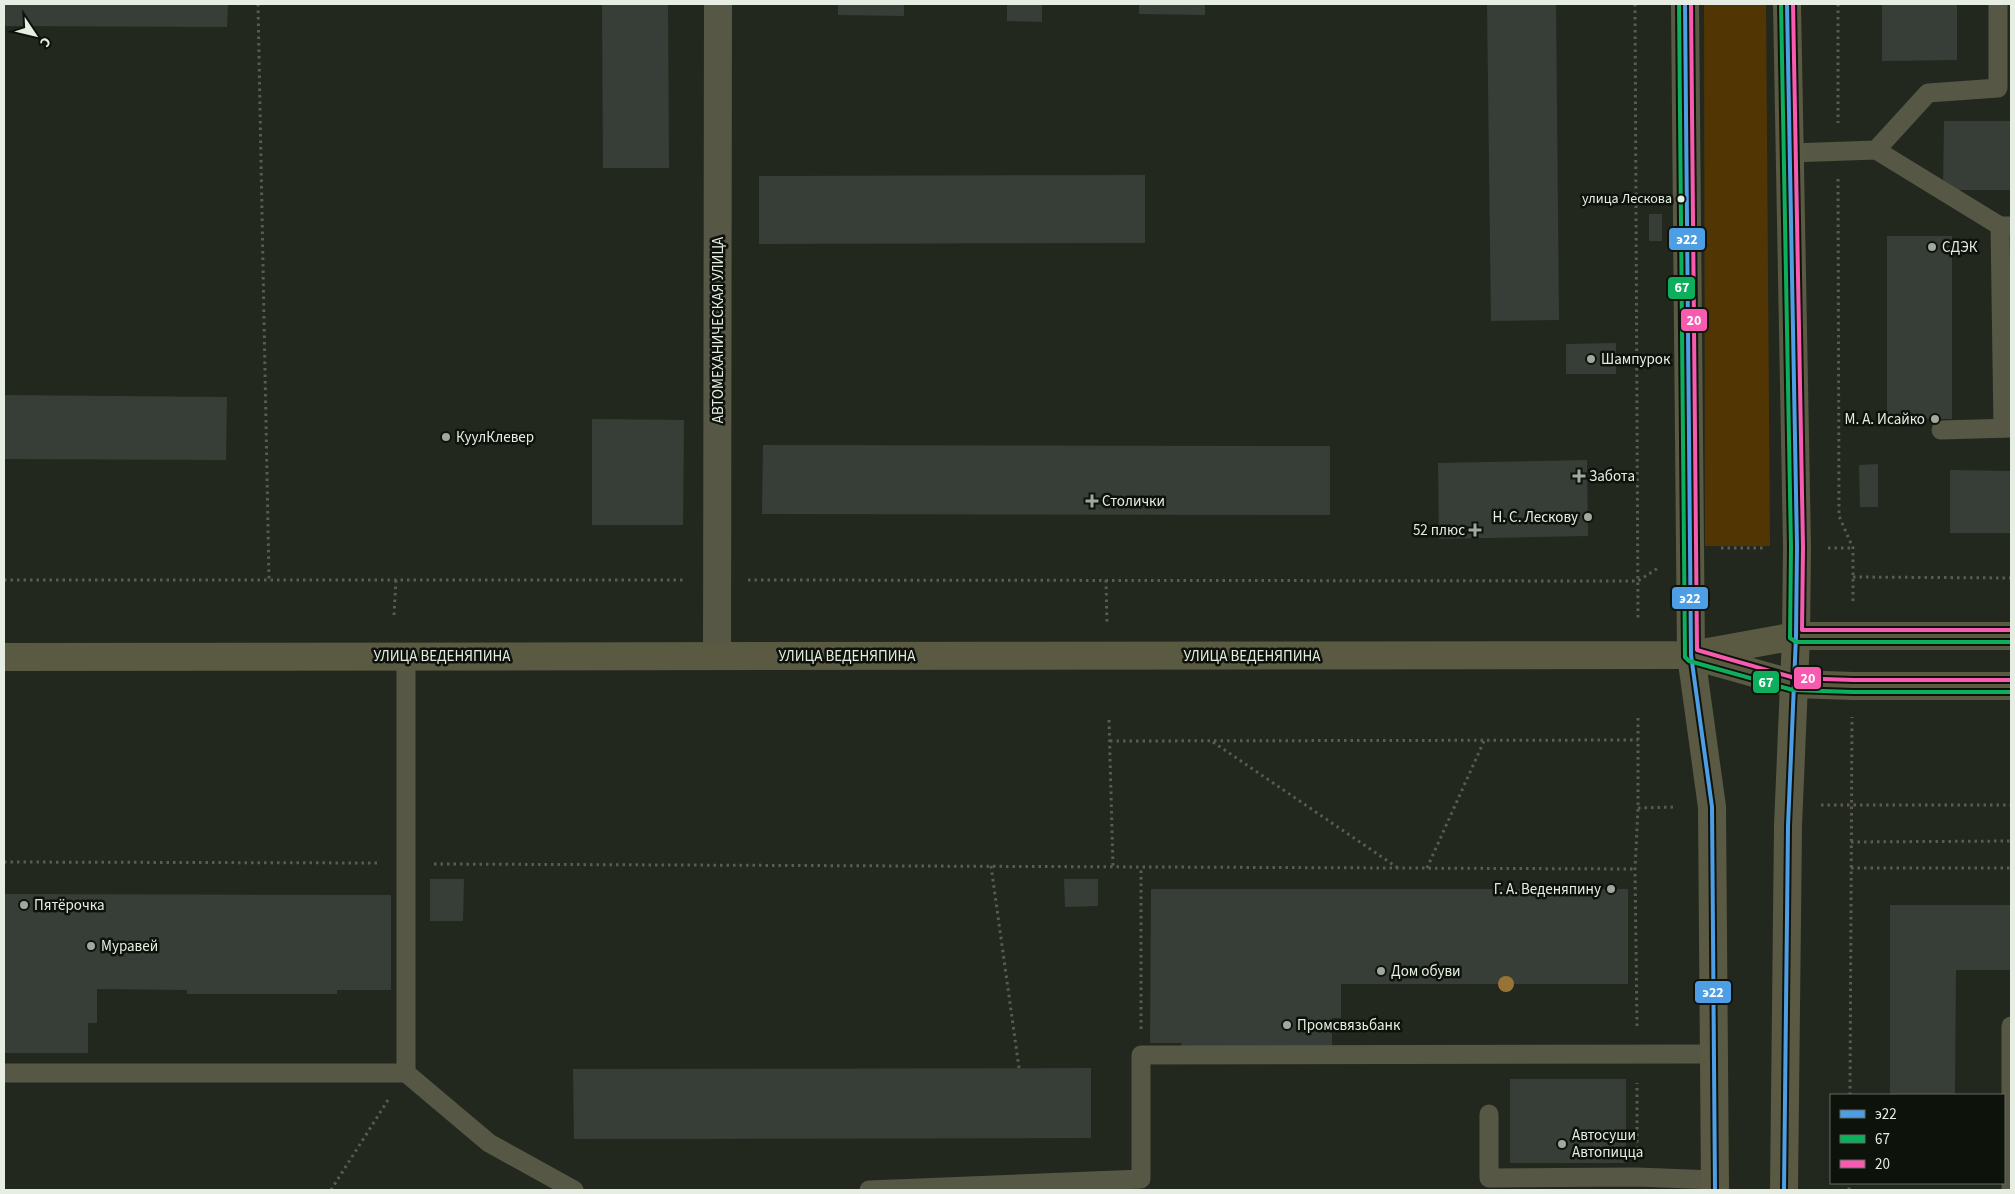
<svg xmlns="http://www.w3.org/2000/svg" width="2015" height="1194" viewBox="0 0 2015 1194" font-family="'Source Sans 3',sans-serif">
	<rect width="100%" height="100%" fill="#22281e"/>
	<path fill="#513604" d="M1704 4H1766L1770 546H1705Z"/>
	<g fill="#363e37">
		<path d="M4 4H228L227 27 4 26Z"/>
		<path d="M602 4H668L669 168H603Z"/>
		<path d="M838 4H904V16L838 15Z"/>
		<path d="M1007 4H1042V22L1007 21Z"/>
		<path d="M1139 4H1205V15L1139 14Z"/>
		<path d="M1487 4H1556L1559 320 1491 321Z"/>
		<path d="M1882 4H1957V60L1882 61Z"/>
		<path d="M1944 121H2011V190H1943Z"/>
		<path d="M1145 175V243L759 244V176Z"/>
		<rect x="1649" y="214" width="13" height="27"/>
		<rect x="1887" y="236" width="65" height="183"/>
		<path d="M1616 343V374H1566V344Z"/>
		<path d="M4 395 227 397 226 460 4 459Z"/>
		<path d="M592 419 684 420 683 525H592Z"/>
		<path d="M763 445 1330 446V515L762 514Z"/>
		<path d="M1587 460 1588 536 1439 539 1438 463Z"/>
		<path d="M1878 464V507H1860L1859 465Z"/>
		<path d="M1950 470 2011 471V533H1950Z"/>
		<path d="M430 879H464L463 921H430Z"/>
		<path d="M1064 879H1098V906L1065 907Z"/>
		<path d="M1151 889H1628V984H1341V1018H1332V1048L1181 1047 1182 1043H1150Z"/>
		<path d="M4 894 391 895V990H337V994H187V990L97 989V1023H88V1053H4Z"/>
		<path d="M1890 905H2011V970H1956L1955 1095H1890Z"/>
		<path d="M1091 1068V1138L574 1139 573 1069Z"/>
		<rect x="1510" y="1079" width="116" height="84"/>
	</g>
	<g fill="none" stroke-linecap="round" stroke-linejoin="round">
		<g stroke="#5b5c4f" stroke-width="3" stroke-dasharray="2.5 4" stroke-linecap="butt">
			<path d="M258 4 269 580"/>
			<path d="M1635 4 1638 620"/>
			<path d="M1838 4V123"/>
			<path d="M1838 179 1839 516 1853 548V605"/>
			<path d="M1721 548H1765"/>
			<path d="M1828 548H1853"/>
			<path d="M1853 577 2011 578"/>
			<path d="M4 580H686"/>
			<path d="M748 580 1638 581 1658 568"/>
			<path d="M1106 580 1107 625"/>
			<path d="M394 615 396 580"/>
			<path d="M1109 720 1113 867"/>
			<path d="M1110 741 1638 740"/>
			<path d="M1213 742 1398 868"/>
			<path d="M1821 805H2011"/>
			<path d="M1638 808 1677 807"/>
			<path d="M1851 842 2011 841"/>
			<path d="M4 862 378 863"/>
			<path d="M434 864 1635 869"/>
			<path d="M991 866 1019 1068"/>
			<path d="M1427 868 1484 741"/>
			<path d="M1851 868H2011"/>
			<path d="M1637 1026 1635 869 1638 808V715"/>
			<path d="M1141 1029V867"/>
			<path d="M1850 1095 1852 717"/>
			<path d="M1637 1149V1083"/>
			<path d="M331 1190 388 1100"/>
			<path d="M1849 1190V1183"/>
		</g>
		<g stroke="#565744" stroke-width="19">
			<path d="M1876 150 1928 93 1998 88V4"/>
			<path d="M1790 153 1876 150 2000 226H2011"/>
			<path d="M2000 226 2003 428"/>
			<path d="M1941 430 2011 428"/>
			<path d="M4 1073H406L489 1143 574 1190"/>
			<path d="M406 1073V656"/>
			<path d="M1489 1114V1178L1637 1177 1715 1180"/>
			<path d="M869 1190 1141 1179V1055L1714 1054"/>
			<path d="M2011 1190V1026"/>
		</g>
		<path stroke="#565744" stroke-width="28" d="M717 656 718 4"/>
		<g stroke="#5a5943" stroke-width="28">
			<path d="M1685 4 1691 655 1712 807 1715 1190"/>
			<path d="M1787 4 1797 547 1796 636"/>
			<path d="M1784 1190 1788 826 1794 684"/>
		</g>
		<g stroke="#5a5a43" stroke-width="28">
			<path d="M4 657 1691 655 1796 636H2011"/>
			<path d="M1697 657 1794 684 1853 686H2011"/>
			<path d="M1794 684 1796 636"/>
		</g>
		<g stroke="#0d120b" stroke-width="8">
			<g id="bus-1">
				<path d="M1685 4 1691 655 1712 807 1715 1190"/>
				<path d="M1784 1190 1788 826 1796 636 1797 547 1787 4"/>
			</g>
		</g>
		<g stroke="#0d120b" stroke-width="8">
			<g id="bus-2">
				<path d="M1679 4 1685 657 1689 661 1793 690 1853 692H2011"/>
				<path d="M1781 4 1791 547 1790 638 1796 642H2011"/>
			</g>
		</g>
		<g stroke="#0d120b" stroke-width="8">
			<g id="bus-3">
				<path d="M1691 4 1697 650 1795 678 1853 680H2011"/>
				<path d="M1793 4 1803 547 1802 630H2011"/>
			</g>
		</g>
		<use href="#bus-1" stroke="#4d9ee5" stroke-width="4"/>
		<use href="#bus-2" stroke="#0daf5c" stroke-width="4"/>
		<use href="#bus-3" stroke="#f75aaf" stroke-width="4"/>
	</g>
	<circle fill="#977436" cx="1506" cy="984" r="8"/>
	<circle fill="#e6ede2" stroke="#0d120b" stroke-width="2" cx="1681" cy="199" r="4.5"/>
	<g fill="#a1a89d" stroke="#0d120b" stroke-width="2">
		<circle cx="1932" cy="247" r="5"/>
		<circle cx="1591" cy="359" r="5"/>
		<circle cx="1935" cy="419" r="5"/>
		<circle cx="446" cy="437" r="5"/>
		<path d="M1576.5 468.5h5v5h5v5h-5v5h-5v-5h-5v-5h5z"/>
		<path d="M1089.5 493.5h5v5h5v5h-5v5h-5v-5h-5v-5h5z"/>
		<circle cx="1588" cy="517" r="5"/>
		<path d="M1472.5 522.5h5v5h5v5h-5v5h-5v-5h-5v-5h5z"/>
		<circle cx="1611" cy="889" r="5"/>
		<circle cx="24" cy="905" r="5"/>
		<circle cx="91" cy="946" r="5"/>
		<circle cx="1381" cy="971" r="5"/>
		<circle cx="1287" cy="1025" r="5"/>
		<circle cx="1562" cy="1144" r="5"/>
	</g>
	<g text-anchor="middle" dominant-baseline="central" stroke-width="5" stroke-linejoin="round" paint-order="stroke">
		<g font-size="14" fill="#e6ede2" stroke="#0d120b" text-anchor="end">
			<text x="1672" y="199">улица Лескова</text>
		</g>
		<g font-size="15" fill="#e6ede2" stroke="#0d120b" text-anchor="start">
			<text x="1942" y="247">СДЭК</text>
			<text x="1601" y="359">Шампурок</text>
			<text x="1925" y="419" text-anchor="end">М. А. Исайко</text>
			<text x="456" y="437">КуулКлевер</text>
			<text x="1589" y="476">Забота</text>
			<text x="1102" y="501">Столички</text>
			<text x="1578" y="517" text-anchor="end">Н. С. Лескову</text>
			<text x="1465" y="530" text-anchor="end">52 плюс</text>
			<text x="1601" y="889" text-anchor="end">Г. А. Веденяпину</text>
			<text x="34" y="905">Пятёрочка</text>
			<text x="101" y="946">Муравей</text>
			<text x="1391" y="971">Дом обуви</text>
			<text x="1297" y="1025">Промсвязьбанк</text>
			<text x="1572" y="1135">Автосуши<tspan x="1572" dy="17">Автопицца</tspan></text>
		</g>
		<g font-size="15" fill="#e6ede2" stroke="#0d120b">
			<text transform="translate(718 330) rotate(-90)">АВТОМЕХАНИЧЕСКАЯ УЛИЦА</text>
			<text x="442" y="656">УЛИЦА ВЕДЕНЯПИНА</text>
			<text x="847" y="656">УЛИЦА ВЕДЕНЯПИНА</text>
			<text x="1252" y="656">УЛИЦА ВЕДЕНЯПИНА</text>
		</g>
	</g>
	<g stroke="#0d120b" stroke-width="2">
		<rect x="1668" y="227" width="38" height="24" rx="5" fill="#4d9ee5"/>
		<rect x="1667" y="276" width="29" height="24" rx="5" fill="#0daf5c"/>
		<rect x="1680" y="308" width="28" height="24" rx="5" fill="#f75aaf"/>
		<rect x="1671" y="586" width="38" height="24" rx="5" fill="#4d9ee5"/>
		<rect x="1793" y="666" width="29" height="24" rx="5" fill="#f75aaf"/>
		<rect x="1752" y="670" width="28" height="24" rx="5" fill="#0daf5c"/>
		<rect x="1694" y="980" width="38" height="24" rx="5" fill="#4d9ee5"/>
	</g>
	<g font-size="14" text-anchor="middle" font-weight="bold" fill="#fff">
		<text x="1687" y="244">э22</text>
		<text x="1682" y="292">67</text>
		<text x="1694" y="325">20</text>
		<text x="1690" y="603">э22</text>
		<text x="1808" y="683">20</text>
		<text x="1766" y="687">67</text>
		<text x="1713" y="997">э22</text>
	</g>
	<rect width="2015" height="1194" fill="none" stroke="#e6ede2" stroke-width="10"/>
	<rect x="1830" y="1094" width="175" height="90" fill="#0d120b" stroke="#646a61"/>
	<rect x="1840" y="1110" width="25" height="8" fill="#4d9ee5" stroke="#646a61"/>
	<text x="1875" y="1119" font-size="15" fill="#e6ede2">э22</text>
	<rect x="1840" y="1135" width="25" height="8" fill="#0daf5c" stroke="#646a61"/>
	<text x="1875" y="1144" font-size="15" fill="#e6ede2">67</text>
	<rect x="1840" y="1160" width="25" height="8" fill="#f75aaf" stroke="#646a61"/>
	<text x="1875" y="1169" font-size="15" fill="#e6ede2">20</text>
	<g transform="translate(35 35) rotate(125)" stroke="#0d120b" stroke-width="4" paint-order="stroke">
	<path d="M0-4L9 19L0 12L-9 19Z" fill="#e6ede2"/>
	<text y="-8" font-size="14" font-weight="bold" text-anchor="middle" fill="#e6ede2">С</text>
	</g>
</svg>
